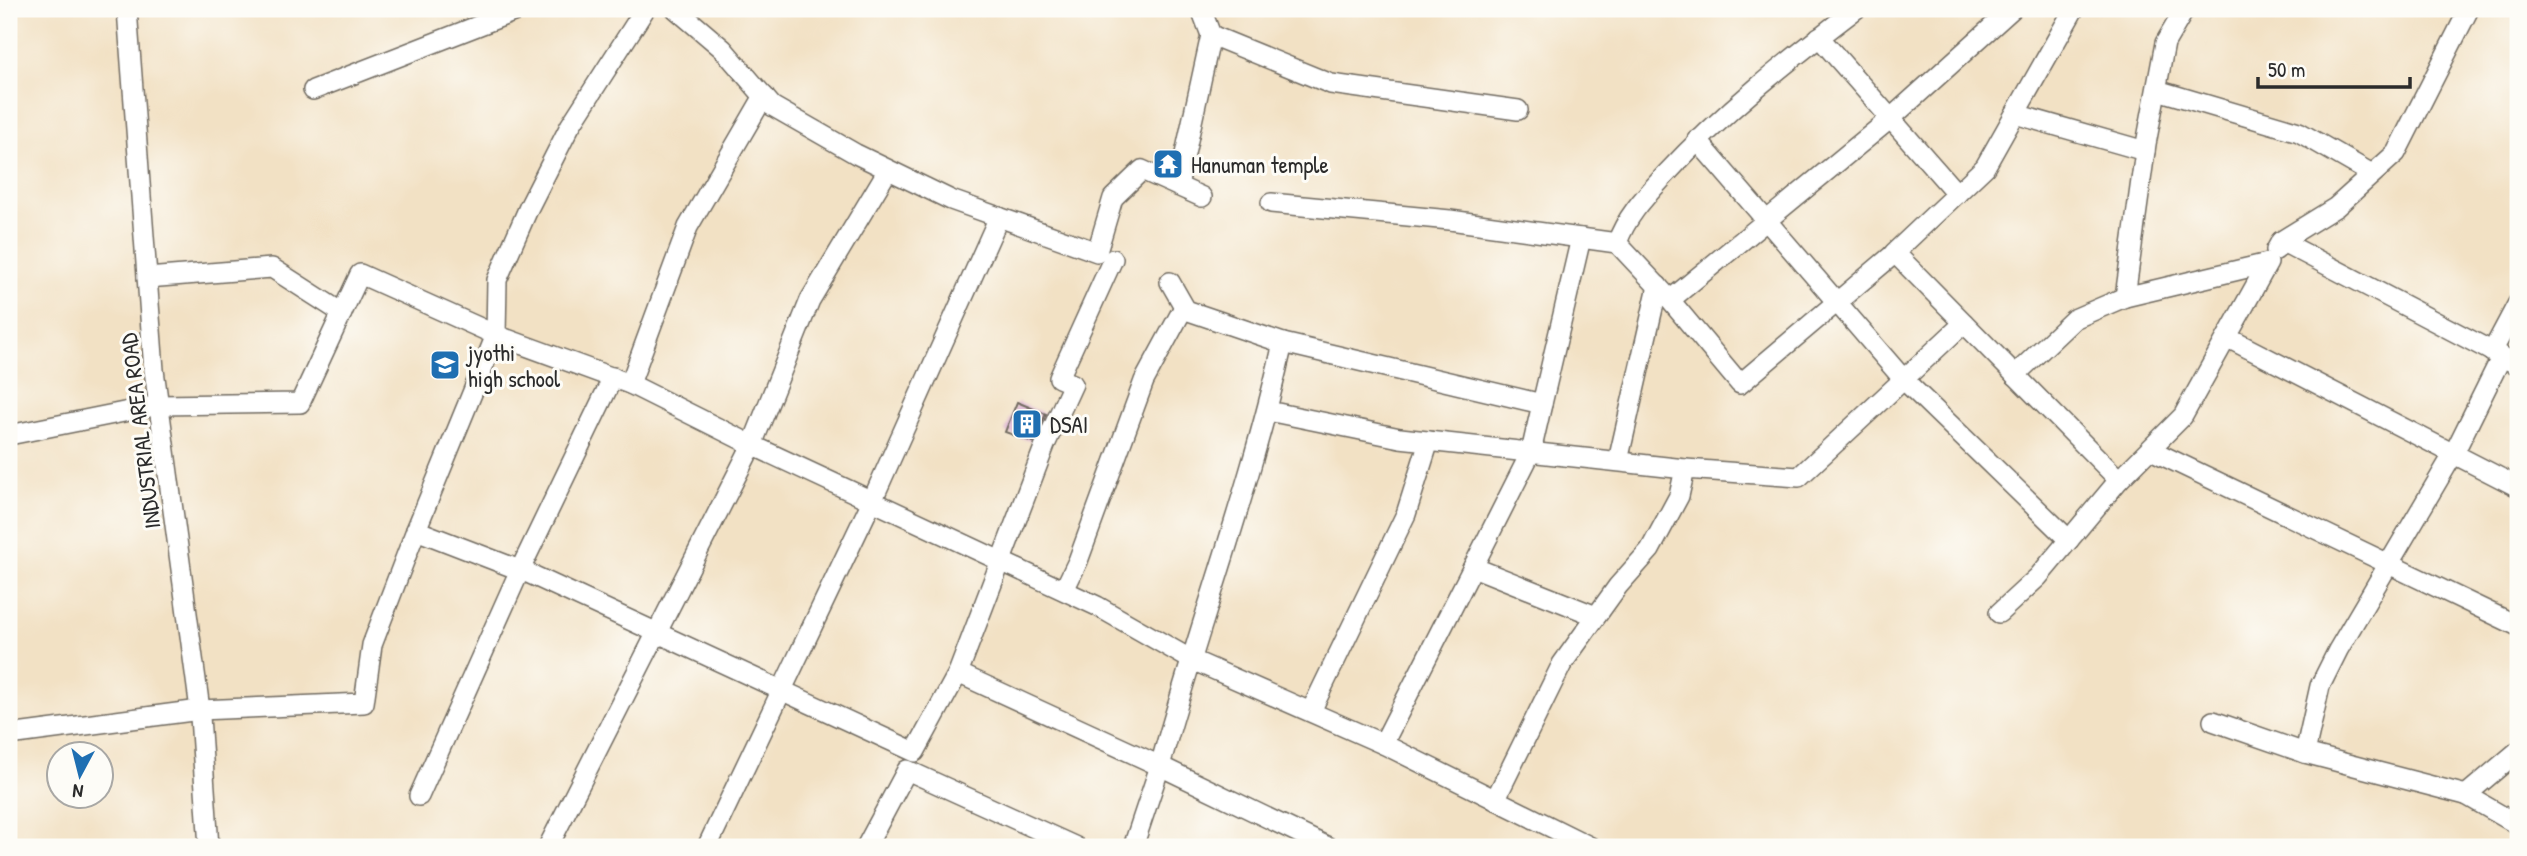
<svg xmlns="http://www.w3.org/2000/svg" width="2527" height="856" viewBox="0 0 2527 856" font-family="'Patrick Hand',sans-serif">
	<rect width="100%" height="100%" fill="#fdfcf7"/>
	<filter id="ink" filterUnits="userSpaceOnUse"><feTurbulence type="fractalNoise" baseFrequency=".0143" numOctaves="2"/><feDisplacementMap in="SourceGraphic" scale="14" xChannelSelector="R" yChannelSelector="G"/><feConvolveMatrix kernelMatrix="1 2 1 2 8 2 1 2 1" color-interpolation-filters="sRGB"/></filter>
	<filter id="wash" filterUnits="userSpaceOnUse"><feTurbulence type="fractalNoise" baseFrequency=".00686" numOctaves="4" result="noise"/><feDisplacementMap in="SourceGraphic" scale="28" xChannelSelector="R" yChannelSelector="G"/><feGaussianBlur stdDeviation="1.57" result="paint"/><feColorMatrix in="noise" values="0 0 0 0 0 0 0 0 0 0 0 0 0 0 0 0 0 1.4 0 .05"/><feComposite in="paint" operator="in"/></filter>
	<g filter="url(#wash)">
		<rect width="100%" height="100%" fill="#f2e1c4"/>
		<g id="blocks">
			<path fill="#d8a9cc" d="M1017 402 1046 414 1033 442 1005 432Z"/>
		</g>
	</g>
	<g filter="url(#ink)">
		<use href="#blocks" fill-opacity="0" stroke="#716b61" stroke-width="2"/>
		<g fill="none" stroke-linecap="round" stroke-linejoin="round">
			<g stroke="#716b61" stroke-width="22">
				<g id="minor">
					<path d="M127 9 154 370 199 702 209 847"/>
					<path d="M676 9 723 49 772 106 856 154 951 200 1097 252 1113 198 1142 170 1202 197"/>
					<path d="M1201 9 1211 35"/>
					<path d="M1819 37 1957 194"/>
					<path d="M313 90 521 9"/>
					<path d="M2157 90 2299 132 2372 174"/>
					<path d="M2015 114 2145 151"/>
					<path d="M1697 140 1904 380 2069 540"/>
					<path d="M1178 186 1211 35 1331 84 1518 110"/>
					<path d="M1271 203 1450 220 1617 243 1664 293 1740 384 1895 253 2119 480 2183 416 2268 263 2125 297 2146 144 2165 43 2185 9"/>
					<path d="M2281 241 2336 207 2396 153 2469 9"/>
					<path d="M1617 243C1627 215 1646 196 1666 174 1723 112 1789 60 1856 9"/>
					<path d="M2276 250 2281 241 2518 365"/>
					<path d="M1894 253 1985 167 2074 9"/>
					<path d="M147 278 272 268 342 313"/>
					<path d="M1670 300 1890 119 2012 9"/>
					<path d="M2228 338 2518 487"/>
					<path d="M1283 343 1542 404 1531 452 1473 567 1596 616"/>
					<path d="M2492 352 2518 303"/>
					<path d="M2015 375 2074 319 2125 297"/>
					<path d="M630 384 688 227 764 96"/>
					<path d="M1542 404 1581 238"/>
					<path d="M1268 411 1400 438 1685 469"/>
					<path d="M9 435 159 405 300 403 360 274 496 335 630 384 752 445 810 300 888 170"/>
					<path d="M2151 450 2518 626"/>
					<path d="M1618 461 1658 286"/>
					<path d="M416 530 496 335 497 280 529 207 570 126 645 9"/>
					<path d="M1064 590 1078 561 1144 381 1184 307"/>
					<path d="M1999 613 2038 577 2119 480"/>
					<path d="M958 673 1160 766C1199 624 1251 486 1283 343L1186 310 1170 282"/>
					<path d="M1311 711 1406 514 1429 441"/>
					<path d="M2213 721 2305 753"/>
					<path d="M9 735 200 710 364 703 372 645 416 530 530 574 915 752 958 673 1045 445 1073 384 1059 378 1113 259"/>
					<path d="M1383 744 1591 847"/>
					<path d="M2518 751 2466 795 2518 825"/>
					<path d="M2466 795 2305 753 2320 686 2338 650 2454 453 2502 356"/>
					<path d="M419 796 520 570 613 377"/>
					<path d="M1495 800 1562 664 1618 586 1650 550 1679 496 1685 469 1799 477 1964 323"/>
					<path d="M548 847 752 445 1097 606 1190 659 1383 744 1473 567"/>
					<path d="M707 847 872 501 999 217"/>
					<path d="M866 847 907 770 1076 847"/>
					<path d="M1133 847 1160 766 1328 847"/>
				</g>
			</g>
			<use href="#minor" stroke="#fff" stroke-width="19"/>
		</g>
	</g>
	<defs>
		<g id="temple-square" transform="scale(1.575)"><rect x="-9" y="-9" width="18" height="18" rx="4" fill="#1f6fb2" stroke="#fdfcf7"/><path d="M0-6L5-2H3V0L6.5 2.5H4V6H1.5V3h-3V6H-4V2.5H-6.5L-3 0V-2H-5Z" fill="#fff"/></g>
		<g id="school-square" transform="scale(1.575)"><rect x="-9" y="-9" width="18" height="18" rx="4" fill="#1f6fb2" stroke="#fdfcf7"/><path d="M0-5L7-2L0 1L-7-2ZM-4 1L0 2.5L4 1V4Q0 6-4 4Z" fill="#fff"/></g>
		<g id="building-square" transform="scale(1.575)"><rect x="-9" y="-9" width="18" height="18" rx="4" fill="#1f6fb2" stroke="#fdfcf7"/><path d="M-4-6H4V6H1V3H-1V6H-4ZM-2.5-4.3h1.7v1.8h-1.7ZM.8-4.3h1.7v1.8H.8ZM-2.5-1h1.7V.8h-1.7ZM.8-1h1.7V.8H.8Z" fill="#fff"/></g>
	</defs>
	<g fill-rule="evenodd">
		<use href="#temple-square" x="1168" y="164"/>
		<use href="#school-square" x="445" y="365"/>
		<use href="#building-square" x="1027" y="424"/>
	</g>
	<g text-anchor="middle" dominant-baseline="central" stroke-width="6" stroke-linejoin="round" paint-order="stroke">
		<g font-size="23" fill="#2b2b2b" stroke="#fdfcf7" text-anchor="start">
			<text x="1191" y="164">Hanuman temple</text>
			<text x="468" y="352">jyothi<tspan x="468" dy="26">high school</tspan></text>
			<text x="1050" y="424">DSAI</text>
		</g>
		<g font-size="23" fill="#2b2b2b" stroke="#fdfcf7">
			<text transform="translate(140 431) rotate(-97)">INDUSTRIAL AREA ROAD</text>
		</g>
	</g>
	<rect width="2527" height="856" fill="none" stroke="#fdfcf7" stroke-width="35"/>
	<g transform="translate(80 775) rotate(187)"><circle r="33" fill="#fdfcf7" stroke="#a9a8a5" stroke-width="2"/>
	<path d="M0-5L12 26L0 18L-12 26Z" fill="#1f6fb2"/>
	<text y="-10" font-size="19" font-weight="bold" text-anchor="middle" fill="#2b2b2b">N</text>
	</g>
	<path d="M2258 77v10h152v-10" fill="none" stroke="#2b2b2b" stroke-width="3.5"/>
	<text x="2268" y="77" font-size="21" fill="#2b2b2b" stroke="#fdfcf7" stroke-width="5" paint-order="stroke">50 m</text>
</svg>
